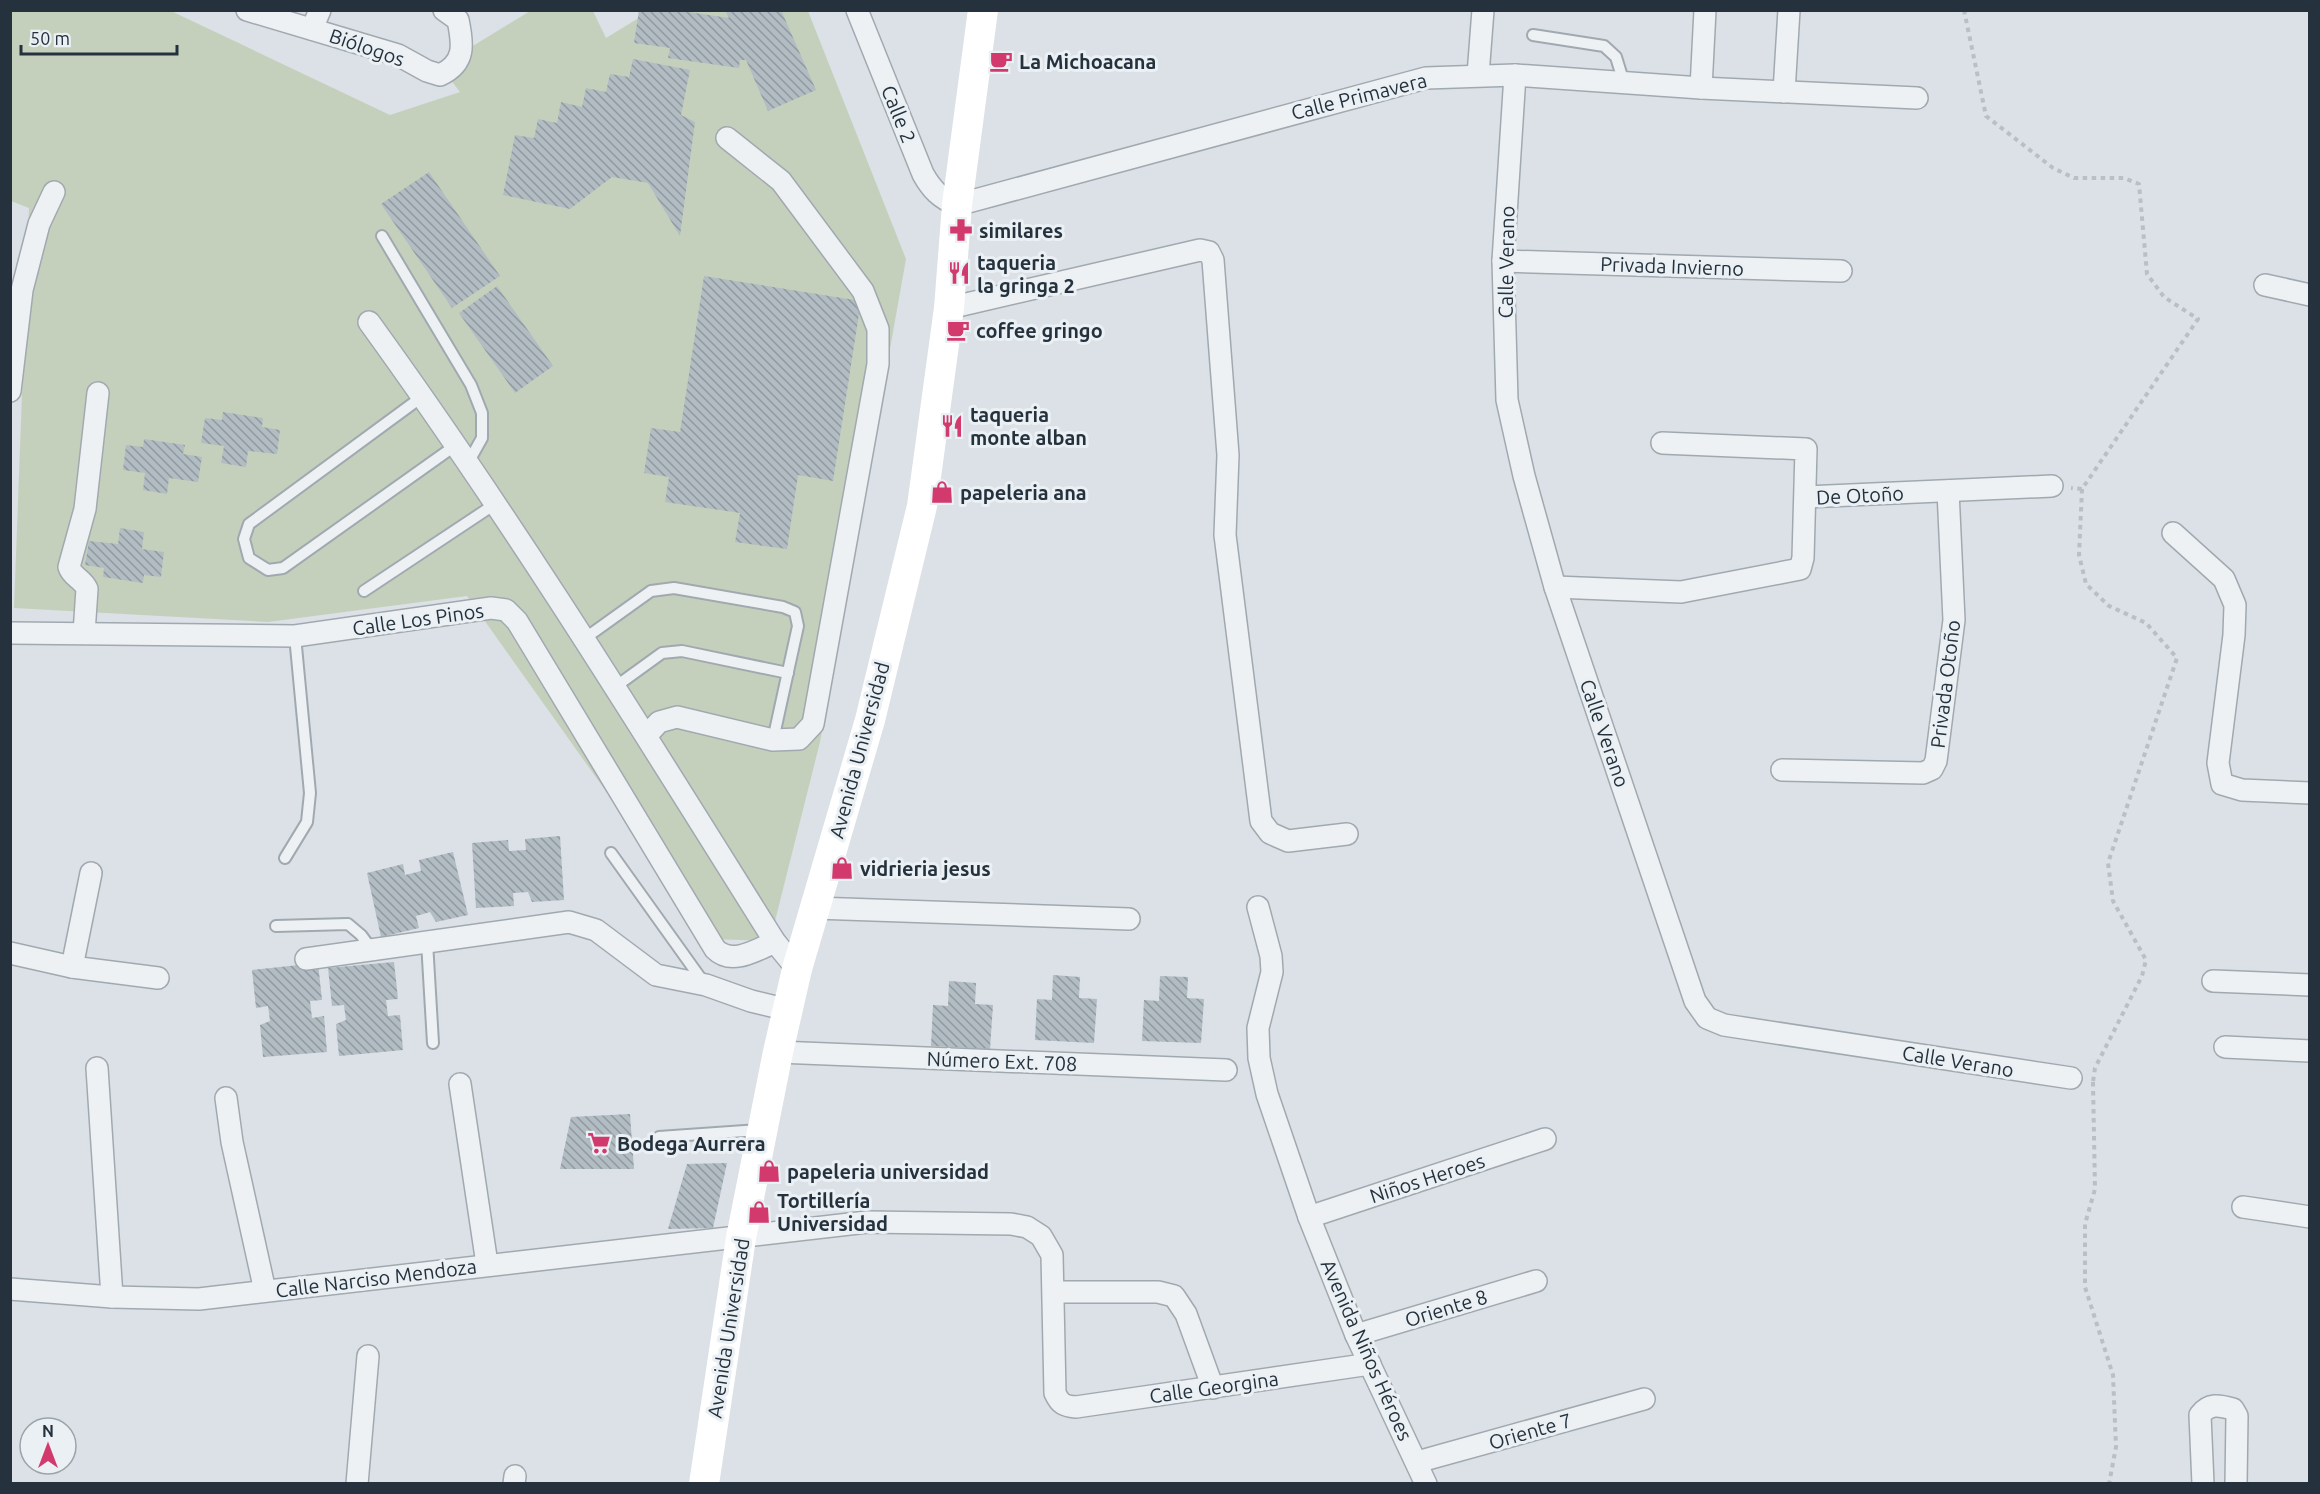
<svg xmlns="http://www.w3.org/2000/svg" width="2320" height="1494" viewBox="0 0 2320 1494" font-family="Ubuntu,sans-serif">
	<defs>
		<pattern id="building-back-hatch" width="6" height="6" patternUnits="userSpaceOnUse" patternTransform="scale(1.5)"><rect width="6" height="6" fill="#b2bcc3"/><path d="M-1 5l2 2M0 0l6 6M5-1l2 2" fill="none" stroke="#9199a0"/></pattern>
	</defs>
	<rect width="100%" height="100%" fill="#dbe1e6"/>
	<path fill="#c5d0bc" d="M10 11H171L390 115 460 92 440 66 530 11H593L606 38 642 16 639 11H808L906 259 820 742 770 941 711 939 467 596 268 622 14 608 29 208 11 201Z"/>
	<g fill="url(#building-back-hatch)">
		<path d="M639 10H675L729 18 725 10H781L816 90 768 111 746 60H740L739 68 668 58 670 48 634 43Z"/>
		<path d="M633 59 690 70 681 115 695 122 680 236 648 183 612 177 570 209 503 195 515 135 534 138 538 119 557 123 561 102 582 107 586 88 606 92 610 74 629 77Z"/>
		<path d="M429 172 500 276 452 308 381 204Z"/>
		<path d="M704 276 861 301 833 481 798 475 787 549 735 542 740 513 665 502 669 477 644 473 651 428 680 432Z"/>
		<path d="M497 286 553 366 515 393 459 313Z"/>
		<path d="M223 412 263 418 262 427 280 430 277 454 248 451 246 467 221 463 224 446 201 443 205 418 222 420Z"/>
		<path d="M144 439 185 445 183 454 202 457 198 482 169 478 167 494 143 490 145 473 123 470 126 445 143 447Z"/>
		<path d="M120 528 144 532 142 549 164 552 161 577 144 575 143 583 103 577 104 568 85 565 89 541 118 544Z"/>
		<path d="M560 836 564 900 532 902 528 892 513 893 514 906 476 908 472 843 508 840 509 851 526 850 525 839Z"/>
		<path d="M453 852 468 915 436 922 430 912 416 916 419 928 381 937 367 873 403 864 405 875 421 871 419 860Z"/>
		<path d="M394 962 398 999 386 1000 388 1016 400 1015 403 1050 339 1056 336 1024 346 1020 344 1005 332 1006 328 968Z"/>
		<path d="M318 963 322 1000 310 1001 312 1018 324 1016 327 1052 263 1057 260 1025 270 1021 268 1006 256 1008 252 970Z"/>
		<path d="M1053 975 1080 977 1079 998 1097 999 1094 1043 1035 1040 1037 999 1052 1000Z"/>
		<path d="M1160 976 1188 977 1187 998 1204 999 1201 1043 1142 1041 1144 1000 1159 1001Z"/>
		<path d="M949 981 976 983 975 1004 993 1005 990 1049 931 1046 933 1005 948 1006Z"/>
		<path d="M630 1114 634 1169H560L571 1117Z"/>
		<path d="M727 1163 713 1228 668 1229 687 1164Z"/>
	</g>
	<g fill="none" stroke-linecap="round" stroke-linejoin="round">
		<g stroke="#a1a9b0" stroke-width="14">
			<g id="lane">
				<path d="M1533 35 1604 46 1616 57 1624 83"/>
				<path d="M382 236 471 385 482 413V438L468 463"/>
				<path d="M423 396 249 524 244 539 249 558 268 570 283 568 456 445"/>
				<path d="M364 591 495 504"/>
				<path d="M584 639 651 591 674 588 783 607 795 612 798 626 773 740"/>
				<path d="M615 687 662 653 682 651 788 673"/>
				<path d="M611 853 704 983"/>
				<path d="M285 858 307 822 310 793 295 636"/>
				<path d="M276 926 348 924 361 935 372 950"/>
				<path d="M427 942 433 1043"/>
				<path d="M659 1137 759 1130"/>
			</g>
		</g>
		<g stroke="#a1a9b0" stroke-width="24">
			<g id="street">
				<path d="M247 10 398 55 427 71 440 75C466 63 463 44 458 20L444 10"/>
				<path d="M857 10 923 174C932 190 940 198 957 205L1426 78 1515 75 1701 88 1917 98"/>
				<path d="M312 29 320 10"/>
				<path d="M1478 75 1483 10"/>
				<path d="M1515 75 1503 261 1507 400 1524 476 1555 587 1695 1001 1707 1018 1724 1025 2071 1078"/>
				<path d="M1701 88 1705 10"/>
				<path d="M1784 92 1789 10"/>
				<path d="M1503 261 1841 271"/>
				<path d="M2265 285 2310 295"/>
				<path d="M949 308 1200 250 1209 252 1213 260 1228 455 1225 535 1261 821 1270 833 1288 841 1347 834"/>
				<path d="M369 322C514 522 644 733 775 942L797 969"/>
				<path d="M10 391 22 290 39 224 54 192"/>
				<path d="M1806 497 2052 486"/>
				<path d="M2173 533 2224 579 2235 605 2234 635 2218 763 2222 784 2242 790 2310 793"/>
				<path d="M1555 587 1681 592 1800 569 1803 558 1806 449 1662 443"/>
				<path d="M10 633 295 636 491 608 506 610 517 621 715 949C732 966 756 950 775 942"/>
				<path d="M84 633 87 589C83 579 72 577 69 567L85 509 98 393"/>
				<path d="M647 735 659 722 677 717 773 740 799 739 813 724 878 364V329L863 291 781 181 727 138"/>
				<path d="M1782 770 1923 773 1932 769 1936 761 1954 620 1948 491"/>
				<path d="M1258 907 1271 956 1272 972 1258 1028 1259 1058 1267 1094 1309 1217 1356 1335 1426 1484"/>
				<path d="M815 908 1129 919"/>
				<path d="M10 953 72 967 158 978"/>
				<path d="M306 959 569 922 596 930 656 975 706 985 751 1001 788 1010"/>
				<path d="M72 967 91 873"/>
				<path d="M2213 981 2310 985"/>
				<path d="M2225 1047 2310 1051"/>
				<path d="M778 1052 1226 1070"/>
				<path d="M97 1068 112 1297"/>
				<path d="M460 1084 487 1264"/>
				<path d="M226 1098 232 1142 265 1291"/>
				<path d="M2243 1207 2310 1217"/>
				<path d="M1309 1217 1545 1139"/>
				<path d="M10 1289 112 1297 199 1299 867 1222 1011 1224 1027 1227 1041 1236 1052 1255 1055 1393C1060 1404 1064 1406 1076 1407L1370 1364"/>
				<path d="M1054 1292H1158L1174 1296 1186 1314 1213 1388"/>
				<path d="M1356 1335 1536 1281"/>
				<path d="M1417 1462 1644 1399"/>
				<path d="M357 1484 368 1356"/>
				<path d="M514 1484 515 1476"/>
				<path d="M2203 1484 2200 1415C2209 1403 2219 1405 2233 1409L2237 1416 2236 1484"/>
			</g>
		</g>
		<g stroke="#babfc4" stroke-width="4" stroke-dasharray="4.5 4.5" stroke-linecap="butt">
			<path d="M1964 10 1986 116 2053 168 2074 178H2124L2139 184 2147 274 2164 297 2198 319 2082 489 2071 488"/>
			<path d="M2082 489 2079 555 2086 584 2109 606 2146 623 2177 658 2108 863 2113 901 2146 960 2142 976 2095 1068 2093 1082 2090 1081"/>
			<path d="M2093 1082 2095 1189 2085 1224V1287L2113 1375 2116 1447 2109 1484"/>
		</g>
		<use href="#lane" stroke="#eef1f4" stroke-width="10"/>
		<use href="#street" stroke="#eef1f4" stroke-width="21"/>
		<path stroke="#fff" stroke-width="30" d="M704 1484 741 1238 778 1052 797 969 870 720 922 506 949 308 957 205 983 10"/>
	</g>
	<defs>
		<g id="cafe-bare" transform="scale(1.8)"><path d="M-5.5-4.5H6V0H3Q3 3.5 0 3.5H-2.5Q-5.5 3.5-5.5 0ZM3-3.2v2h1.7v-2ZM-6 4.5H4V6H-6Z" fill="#d2396c" stroke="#eaf0f4" stroke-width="2.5" paint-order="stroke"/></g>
		<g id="pharmacy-bare" transform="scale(1.8)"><path d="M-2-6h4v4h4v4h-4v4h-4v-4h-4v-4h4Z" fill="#d2396c" stroke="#eaf0f4" stroke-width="2.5" paint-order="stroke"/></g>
		<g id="restaurant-bare" transform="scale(1.8)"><path d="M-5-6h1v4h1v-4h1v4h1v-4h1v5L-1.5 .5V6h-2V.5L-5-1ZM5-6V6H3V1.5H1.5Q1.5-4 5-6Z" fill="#d2396c" stroke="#eaf0f4" stroke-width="2.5" paint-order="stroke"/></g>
		<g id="shop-bare" transform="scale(1.8)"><path d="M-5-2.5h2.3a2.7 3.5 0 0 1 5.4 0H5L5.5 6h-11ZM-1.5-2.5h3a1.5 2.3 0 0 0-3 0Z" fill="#d2396c" stroke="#eaf0f4" stroke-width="2.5" paint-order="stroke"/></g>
		<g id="supermarket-bare" transform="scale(1.8)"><path d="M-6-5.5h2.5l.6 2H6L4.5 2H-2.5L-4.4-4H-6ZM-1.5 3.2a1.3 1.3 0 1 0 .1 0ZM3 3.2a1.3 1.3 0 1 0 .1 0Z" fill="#d2396c" stroke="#eaf0f4" stroke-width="2.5" paint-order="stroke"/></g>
	</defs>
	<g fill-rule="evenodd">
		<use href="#cafe-bare" x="1001" y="61"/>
		<use href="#pharmacy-bare" x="961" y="230"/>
		<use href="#restaurant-bare" x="959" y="273"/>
		<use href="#cafe-bare" x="958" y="330"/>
		<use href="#restaurant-bare" x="952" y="426"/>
		<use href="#shop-bare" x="942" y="492"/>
		<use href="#shop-bare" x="842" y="868"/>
		<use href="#supermarket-bare" x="599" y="1143"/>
		<use href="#shop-bare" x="769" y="1171"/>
		<use href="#shop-bare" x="759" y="1212"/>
	</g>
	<g text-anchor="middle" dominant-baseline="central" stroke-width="6" stroke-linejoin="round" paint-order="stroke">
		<g font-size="20" fill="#25323d" stroke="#eaf0f4">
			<text transform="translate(367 47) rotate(19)">Biólogos</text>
			<text transform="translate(1359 96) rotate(-14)">Calle Primavera</text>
			<text transform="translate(899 114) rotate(68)">Calle 2</text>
			<text transform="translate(1506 262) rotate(-89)">Calle Verano</text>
			<text transform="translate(1672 266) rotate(2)">Privada Invierno</text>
			<text transform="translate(1860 495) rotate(-3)">De Otoño</text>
			<text transform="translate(418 619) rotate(-8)">Calle Los Pinos</text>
			<text transform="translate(1945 684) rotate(-83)">Privada Otoño</text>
			<text transform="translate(1605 733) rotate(71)">Calle Verano</text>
			<text transform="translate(859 750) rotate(-75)">Avenida Universidad</text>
			<text transform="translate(1002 1061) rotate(2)">Número Ext. 708</text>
			<text transform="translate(1958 1061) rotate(9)">Calle Verano</text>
			<text transform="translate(1427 1178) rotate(-18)">Niños Heroes</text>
			<text transform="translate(376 1278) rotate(-7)">Calle Narciso Mendoza</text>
			<text transform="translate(1446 1308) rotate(-17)">Oriente 8</text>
			<text transform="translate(728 1328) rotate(-81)">Avenida Universidad</text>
			<text transform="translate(1367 1350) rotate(66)">Avenida Niños Héroes</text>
			<text transform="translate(1214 1387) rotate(-8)">Calle Georgina</text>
			<text transform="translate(1530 1431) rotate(-16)">Oriente 7</text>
		</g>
		<g font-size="20" font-weight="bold" fill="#25323d" stroke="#eaf0f4" text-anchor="start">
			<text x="1019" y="61">La Michoacana</text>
			<text x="979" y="230">similares</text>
			<text x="977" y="262">taqueria<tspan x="977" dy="23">la gringa 2</tspan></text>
			<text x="976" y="330">coffee gringo</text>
			<text x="970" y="414">taqueria<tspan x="970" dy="23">monte alban</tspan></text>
			<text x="960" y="492">papeleria ana</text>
			<text x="860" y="868">vidrieria jesus</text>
			<text x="617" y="1143">Bodega Aurrera</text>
			<text x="787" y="1171">papeleria universidad</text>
			<text x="777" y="1200">Tortillería<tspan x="777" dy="23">Universidad</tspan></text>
		</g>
	</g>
	<rect width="2320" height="1494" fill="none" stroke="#25323d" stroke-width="24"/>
	<g transform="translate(48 1446)"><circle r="28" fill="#eaf0f4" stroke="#9ba4ab" stroke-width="1.5"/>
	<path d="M0-4.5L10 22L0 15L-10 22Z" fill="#d2396c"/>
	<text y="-9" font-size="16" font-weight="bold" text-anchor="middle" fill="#25323d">N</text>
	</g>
	<path d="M21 45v9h156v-9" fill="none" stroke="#25323d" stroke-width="3"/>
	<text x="30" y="45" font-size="18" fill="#25323d" stroke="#eaf0f4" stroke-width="4.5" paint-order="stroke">50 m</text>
</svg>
